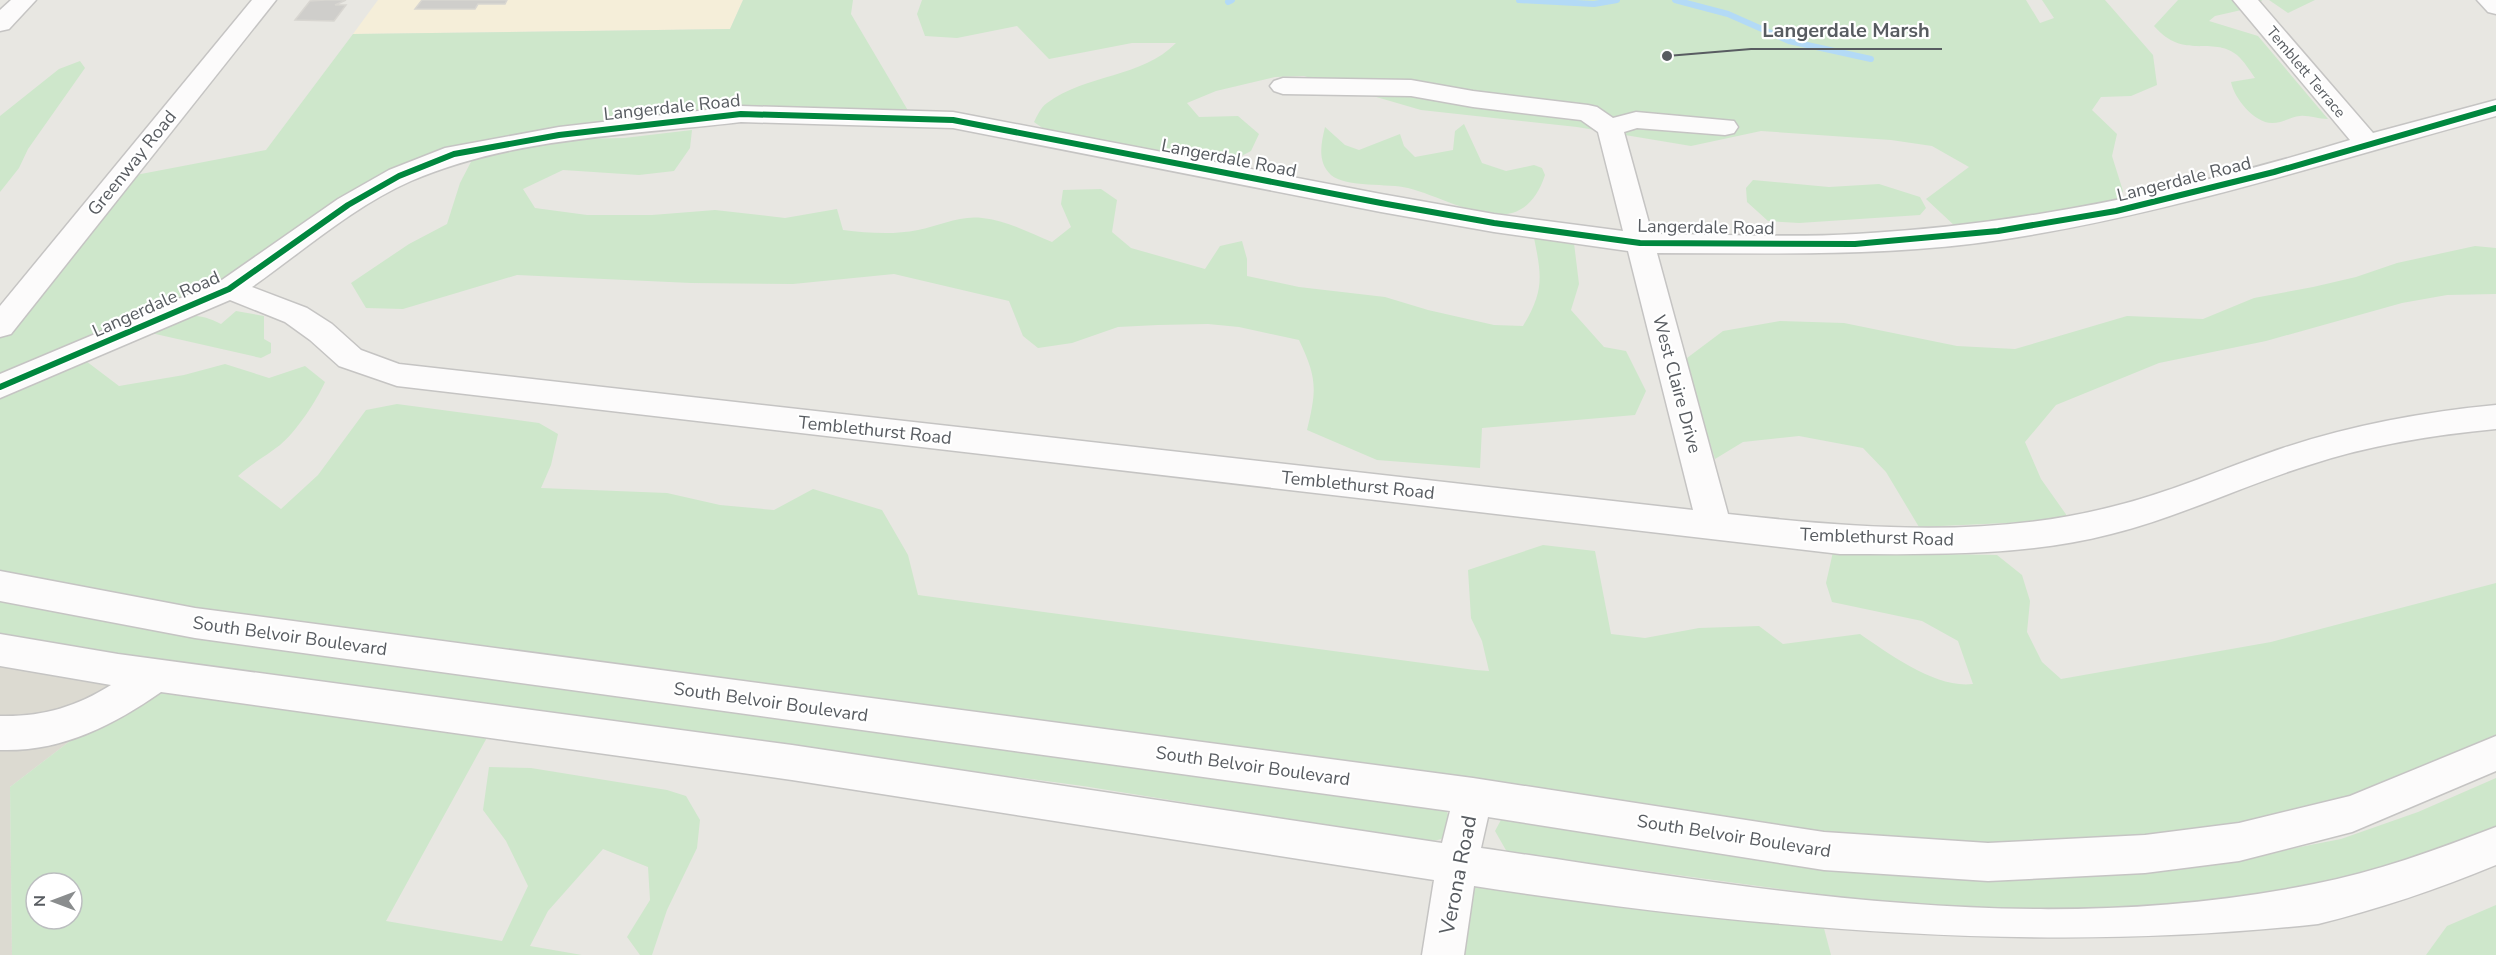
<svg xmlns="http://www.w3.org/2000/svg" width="2496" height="955" viewBox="0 0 2496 955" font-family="'Nunito Sans',sans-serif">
	<rect width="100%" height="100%" fill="#e8e7e2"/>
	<path fill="#f5eed9" d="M378 0H743L730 29 353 34Z"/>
	<path fill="#dcdad1" d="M0 650 156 675 10 787 12 955H0Z"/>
	<g fill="#cee7cb" fill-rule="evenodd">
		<path d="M743 0H853L851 14 913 119 741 114 559 135 399 176 229 289 78 355 119 386 184 375 225 364 269 378 305 366 325 382C317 400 296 432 280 445 266 456 251 464 238 476L281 509 318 475 366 410 397 404 539 423 558 434 551 465 541 488 667 493 720 505 774 510 813 489 882 510 908 555 918 595 1475 670 1489 671 1482 641 1471 618 1468 570 1543 545 1595 551 1611 634 1645 638 1699 628 1759 626 1783 644 1860 634C1889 654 1937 689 1973 684L1958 641 1922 621 1832 602 1826 583 1833 552 1997 555 2022 575 2030 601 2027 632 2042 662 2061 679 2271 642 2496 583V753L2352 814 1988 862 0 586V326L120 178 266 150 353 34 730 29Z"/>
		<path d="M922 0H2026L2040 23 2054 18 2042 0H2105L2153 55 2157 85 2131 96 2101 97 2092 110 2117 134 2112 156 2123 191 2115 204 1956 227 1926 199 1969 167 1932 146 1891 140 1761 131 1691 146 1577 127 1421 110 1304 76 1275 77 1216 91 1187 103 1199 117 1238 116 1259 134 1251 151 1224 165 1048 132 1034 122C1037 116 1041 107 1047 103 1086 74 1142 78 1176 43H1132L1049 59 1017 26 957 38 925 36 917 14Z"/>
		<path d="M2178 0H2262L2259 6 2215 16 2209 21 2258 36 2328 119C2318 119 2308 115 2300 116 2290 117 2282 123 2272 123 2254 123 2234 98 2231 82L2255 78C2250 71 2244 61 2237 55 2212 35 2184 61 2154 26Z"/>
		<path d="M2269 0H2315L2288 13Z"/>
		<path d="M80 61 85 68 28 149 19 168 0 192V116L59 69Z"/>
		<path d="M1464 124 1482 163 1506 171 1534 165 1542 168 1545 175C1521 248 1456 200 1408 188 1389 183 1346 188 1331 175 1317 162 1321 144 1325 127L1345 145 1359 150 1400 134 1404 146 1415 157 1453 150 1455 131Z"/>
		<path d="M692 130 690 148 674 171 639 175 563 170 523 189 535 208 587 215H652L715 210 785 218 837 209 843 230C868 233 893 235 918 230 939 226 960 215 982 218 1006 220 1029 233 1052 242L1071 227 1061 204 1063 190 1101 189 1117 200 1112 232 1131 248 1205 269 1220 246 1242 241 1247 259V276L1299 287 1385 297 1428 310 1494 325 1523 326C1544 291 1542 277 1534 238L1574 243 1579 284 1571 310 1604 347 1626 351 1646 391 1635 415 1482 428 1480 468 1377 460 1307 430C1317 389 1317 378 1299 340L1239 327 1208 324 1158 325 1118 327 1072 343 1038 348 1023 336 1009 301 894 274 793 284 691 283 517 275 403 309 366 308 351 283 409 244 447 224 460 183 474 156 573 139 624 138Z"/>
		<path d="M1753 180 1829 187 1879 184 1920 197 1926 208 1920 215 1799 223 1768 221 1747 202 1746 188Z"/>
		<path d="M2475 246 2496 248V294L2447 295 2402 303 2266 341 2159 363 2056 405 2025 442 2041 479 2070 520 1919 527 1886 472 1863 448 1799 436 1743 442 1715 459 1683 361 1723 331 1780 321 1844 323 1957 346 2015 349 2127 316 2203 319 2254 298 2313 287 2356 277 2397 263Z"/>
		<path d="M236 311 264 316V339L271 343V353L261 358 151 333C181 319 189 308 221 324Z"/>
		<path d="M0 600 1436 805 1447 812 1452 827C1445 843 1434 841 1419 840L1083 786 118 658 0 633Z"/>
		<path d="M156 675 495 723 386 921 502 941 528 886 506 841 483 810 489 767 531 768 667 790 686 796 700 820 697 848 667 910 652 955H640L627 937 650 900 648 867 603 849 548 911 530 946 582 955H12L10 787ZM36 883H72V919H36Z"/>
		<path d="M2496 778V828L2421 860 2327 884 2080 919 1868 901 1507 852 1495 831 1502 818 2243 858 2341 839 2418 812Z"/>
		<path d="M1457 865 1821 917 1831 955H1443Z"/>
		<path d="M2496 905V955H2426L2447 926Z"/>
	</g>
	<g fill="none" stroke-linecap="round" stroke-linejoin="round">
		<g stroke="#b3daf6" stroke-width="6">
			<path d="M1519 0 1594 4 1617 0"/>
			<path d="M1675 0 1728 14 1789 41 1871 59"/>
			<path d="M1228 2 1232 0"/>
		</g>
	</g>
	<g fill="#cfcecb" stroke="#d8d6d1" stroke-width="1.5">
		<path d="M325 0H346L335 5H346L334 21 295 20 310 1Z"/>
		<path d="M422 0H507L505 4H478L475 9H415Z"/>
	</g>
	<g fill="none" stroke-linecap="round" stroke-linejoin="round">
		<g stroke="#c5c4c3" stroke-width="3">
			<g id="minor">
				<path d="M11 0H36L9 29 0 31V10Z"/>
				<path d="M252 0H276L11 334 0 337V306Z"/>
				<path d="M2233 0H2258L2373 133 2496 100V116C2331 161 2170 214 2000 240 1887 257 1771 253 1657 253L1728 514C1854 528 1986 539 2111 507 2170 493 2226 467 2283 448 2352 425 2423 412 2496 405V429C2433 435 2369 445 2309 465 2242 486 2179 517 2111 534 2023 557 1931 554 1840 554L397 386 339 366 310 340 285 322 230 300 0 398V374L219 282 338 199 389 170 445 148 559 127 741 106 953 112 1381 194 1494 214 1623 231 1598 132 1581 120 1473 107 1411 96 1283 94 1274 91 1270 86 1274 81 1283 78 1411 80 1473 91 1588 105 1597 107 1613 118 1636 112 1734 121 1738 127 1734 133 1725 135 1637 128 1624 132 1652 234C1720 234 1789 238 1856 234 2025 225 2189 189 2350 140ZM741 122 953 128 1381 212 1494 232 1628 251 1693 510 399 364 361 350 332 324 307 308 252 287C303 251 354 206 411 181 513 137 632 135 741 122Z"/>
				<path d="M2477 0H2496V14L2488 12Z"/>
				<path d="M0 571 195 608 1473 778 1824 832 1988 843 2145 835 2239 823 2350 796 2496 736V771L2352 832 2239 861 2145 873 1988 881 1824 870 1488 817 1481 848C1762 889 2030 941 2314 884 2376 872 2436 850 2496 827V865C2438 889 2379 909 2318 924 2039 955 1751 928 1474 886L1464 955H1422L1434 880 792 780 161 692C112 726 61 752 0 750V716C42 717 76 707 111 685L0 666V634L118 654 792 745 1442 843 1450 811 195 638 0 601Z"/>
			</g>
		</g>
		<use href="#minor" fill="#fcfbfb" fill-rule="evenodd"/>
		<g stroke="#fff" stroke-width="9">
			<path id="cycleway" d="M0 387 229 289 348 205 399 176 454 154 559 135 741 114 953 120 1381 203 1494 223 1640 243 1855 244 1998 231 2116 211 2274 172 2496 108"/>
		</g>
		<use href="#cycleway" stroke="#00873e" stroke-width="6"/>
	</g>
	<g text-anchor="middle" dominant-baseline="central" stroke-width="4.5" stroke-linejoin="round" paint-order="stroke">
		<g font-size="15" fill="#585c61" stroke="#fff">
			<text transform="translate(2306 72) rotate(50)">Temblett Terrace</text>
		</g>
		<g font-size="18" fill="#585c61" stroke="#fff">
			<text transform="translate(672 107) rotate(-6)">Langerdale Road</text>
			<text transform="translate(1229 158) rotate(11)">Langerdale Road</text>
			<text transform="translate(132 163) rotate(-51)">Greenway Road</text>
			<text transform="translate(2184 179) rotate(-14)">Langerdale Road</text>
			<text transform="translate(1706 227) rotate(1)">Langerdale Road</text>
			<text transform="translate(156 304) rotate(-24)">Langerdale Road</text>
			<text transform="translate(1677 384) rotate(75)">West Claire Drive</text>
			<text transform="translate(875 430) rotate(6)">Temblethurst Road</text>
			<text transform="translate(1358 485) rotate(6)">Temblethurst Road</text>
			<text transform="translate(1877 537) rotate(2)">Temblethurst Road</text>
			<text transform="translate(290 636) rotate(8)">South Belvoir Boulevard</text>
			<text transform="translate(771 702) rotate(8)">South Belvoir Boulevard</text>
			<text transform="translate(1253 766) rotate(8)">South Belvoir Boulevard</text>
			<text transform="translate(1734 836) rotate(9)">South Belvoir Boulevard</text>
		</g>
		<g font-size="21" fill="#585c61" stroke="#fff">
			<text transform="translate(1458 875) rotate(-79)">Verona Road</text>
		</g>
	</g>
	<path fill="none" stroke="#585c61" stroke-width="2" d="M1667 56L1751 49H1942"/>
	<circle fill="#585c61" stroke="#fff" stroke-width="2" cx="1667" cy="56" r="6"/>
	<g font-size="20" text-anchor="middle" font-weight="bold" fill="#585c61" stroke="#fff" stroke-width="4.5" stroke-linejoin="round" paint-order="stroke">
		<text x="1846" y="37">Langerdale Marsh</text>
	</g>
	<g transform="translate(54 901) rotate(270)"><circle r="28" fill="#ffffff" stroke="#bcbec0" stroke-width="1.5"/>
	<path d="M0-4.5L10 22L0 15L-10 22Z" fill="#8a8d8e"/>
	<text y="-9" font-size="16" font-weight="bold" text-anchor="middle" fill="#585c61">N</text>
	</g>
</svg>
